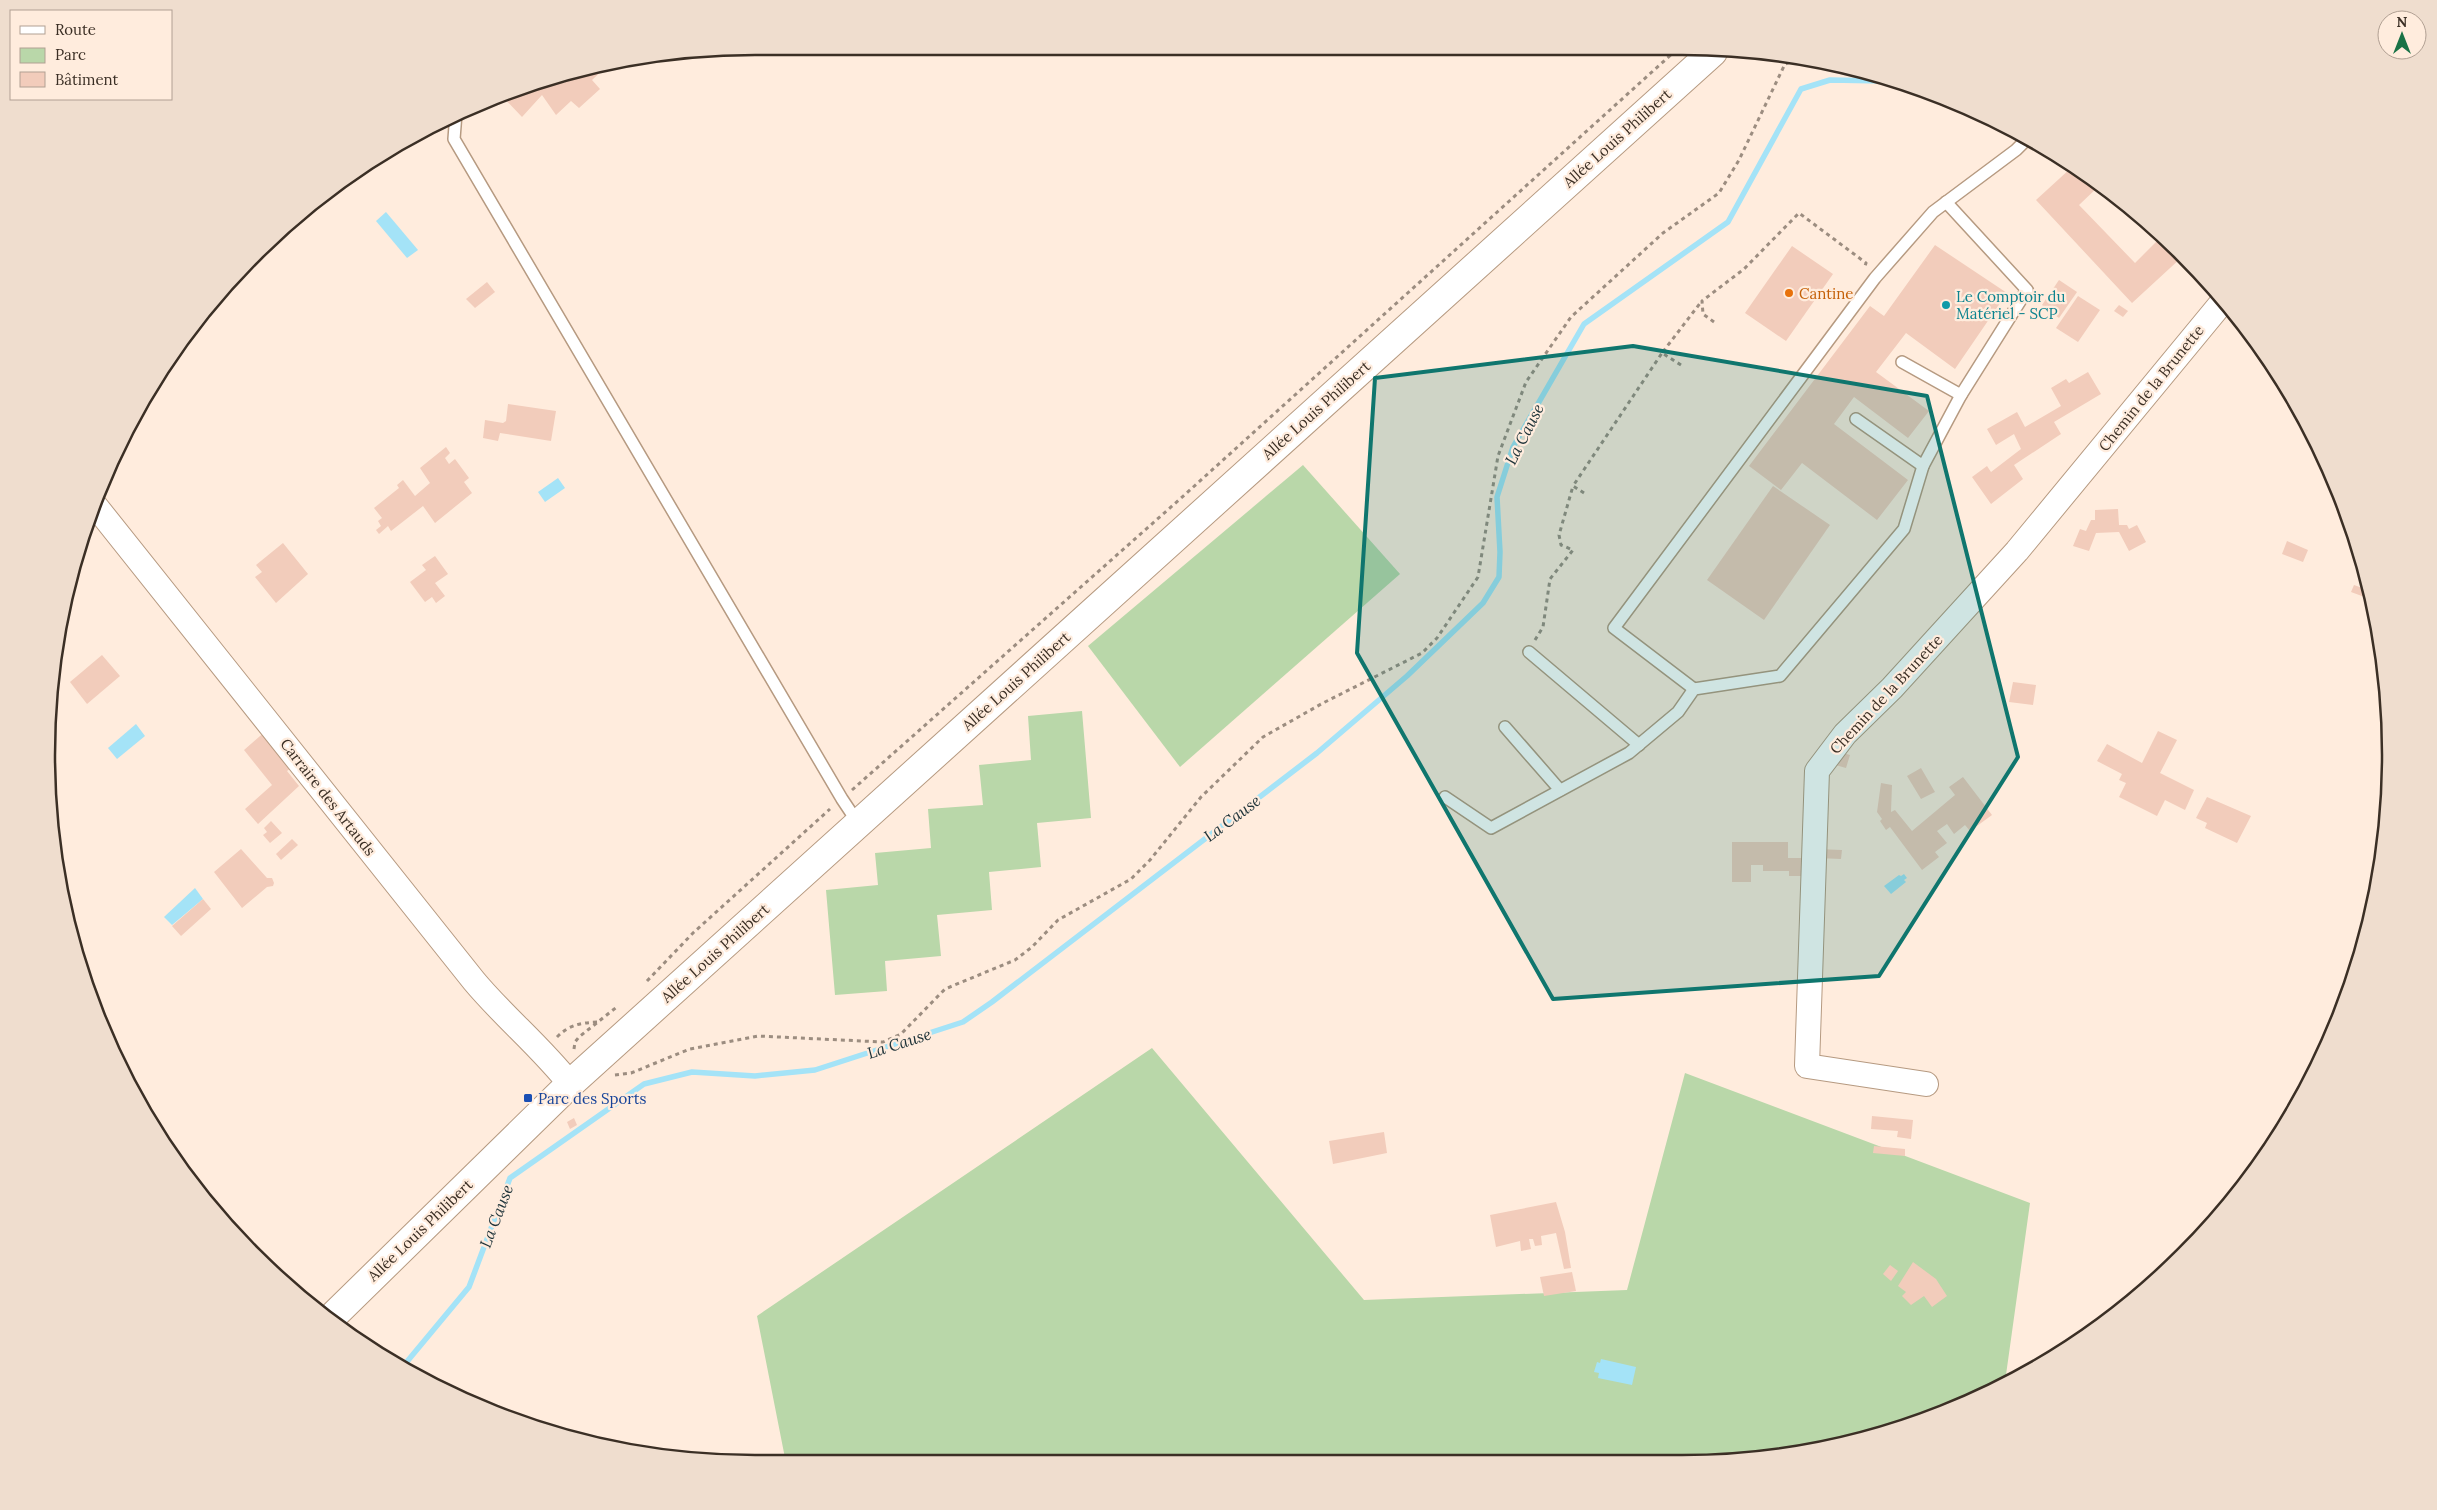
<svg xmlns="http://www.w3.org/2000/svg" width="2437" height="1510" viewBox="0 0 2437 1510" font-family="Lora,serif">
	<rect width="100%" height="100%" fill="#ffecdd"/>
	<g fill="#b9d7a9">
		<path d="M1303 465 1400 574 1180 767 1088 646Z"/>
		<path d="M1082 711 1091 818 1037 823 1041 867 989 872 992 910 937 915 941 956 885 961 887 991 835 995 826 890 878 885 875 853 931 848 928 809 983 805 979 765 1031 760 1028 716Z"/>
		<path d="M1152 1048 1364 1300 1627 1290 1685 1073 2030 1203 2005 1382 1866 1440 1729 1462 785 1458 757 1316Z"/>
	</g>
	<g fill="#a4e3f7">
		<path d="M386 212 418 250 407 258 376 221Z"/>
		<path d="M558 478 565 488 545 502 538 492Z"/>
		<path d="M136 724 145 736 117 759 108 748Z"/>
		<path d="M1904 874 1907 878 1904 880 1906 882 1891 894 1884 886 1899 875 1901 876Z"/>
		<path d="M195 888 203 899 172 925 164 917Z"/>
		<path d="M1601 1359 1636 1367 1632 1385 1598 1378 1599 1373 1594 1372 1597 1362 1600 1363Z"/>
	</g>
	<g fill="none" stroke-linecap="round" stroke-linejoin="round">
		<path stroke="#a4e3f7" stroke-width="5.5" d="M405 1364 469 1287 510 1178 644 1084 692 1072 755 1076 815 1070 963 1022 992 1002 1317 753 1407 676 1483 603 1499 577 1500 552 1497 497 1513 447 1584 324 1728 222 1801 89 1830 80 1883 81"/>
	</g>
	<g fill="#f2ccbb">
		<path d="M608 65 592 80 600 89 579 108 571 101 556 115 542 95 522 117 501 95 529 83 534 88 541 81 557 77 564 83 576 72Z"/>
		<path d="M2071 168 2100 185 2079 205 2135 263 2161 237 2182 257 2132 303 2036 200Z"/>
		<path d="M1935 245 2007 293 1955 369 1906 333 1876 372 1929 411 1908 438 1854 397 1834 424 1908 480 1877 520 1802 463 1781 490 1749 466 1870 306 1884 316Z"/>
		<path d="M1792 246 1833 274 1786 341 1745 313Z"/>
		<path d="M2059 280 2077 292 2059 318 2042 305Z"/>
		<path d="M487 282 495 292 475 308 466 299Z"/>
		<path d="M2078 296 2100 310 2078 342 2056 328Z"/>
		<path d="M2119 305 2128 311 2123 317 2114 311Z"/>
		<path d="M2088 372 2101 394 2054 422 2061 434 2014 465 2023 479 1991 504 1972 477 1987 466 1991 472 2021 449 2014 434 1996 445 1987 429 2017 412 2025 427 2061 406 2051 388 2066 379 2069 383Z"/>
		<path d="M508 404 556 411 551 441 500 433 498 441 483 438 485 420 503 423 506 421Z"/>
		<path d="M446 447 450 453 445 458 449 464 455 459 469 478 464 482 472 493 435 523 423 506 391 531 388 526 379 534 376 530 381 526 378 521 382 518 374 508 399 488 397 485 403 480 415 496 430 483 420 468Z"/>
		<path d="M1773 486 1830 525 1764 620 1707 580Z"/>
		<path d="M2118 509 2119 525H2127L2129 529 2137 525 2146 542 2129 551 2119 532 2096 533 2089 551 2073 546 2080 529 2086 531 2091 520H2095V510Z"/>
		<path d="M2287 541 2308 550 2303 562 2282 554Z"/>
		<path d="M283 543 308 574 276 603 255 577 262 572 256 565Z"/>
		<path d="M435 556 448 574 435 583 445 596 436 603 432 597 425 602 410 582 426 570 422 565Z"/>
		<path d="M2354 585 2368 590 2370 599 2351 592Z"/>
		<path d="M102 655 120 676 87 704 70 682Z"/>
		<path d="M2013 682 2036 685 2033 705 2009 702Z"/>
		<path d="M267 730 295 765 287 771 299 786 258 824 245 809 272 785 244 750Z"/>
		<path d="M2158 731 2177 740 2160 773 2194 790 2185 810 2165 800 2157 816 2119 797 2126 783 2119 780 2122 774 2097 761 2107 744 2142 763Z"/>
		<path d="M1836 751 1850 755 1846 768 1832 764Z"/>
		<path d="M1921 768 1935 792 1921 799 1907 776Z"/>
		<path d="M1963 777 1992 815 1970 831 1965 825 1954 834 1947 824 1937 831 1947 843 1935 852 1939 857 1922 870 1890 827 1886 830 1880 821 1882 819 1877 812 1881 783 1892 785 1891 812 1895 810 1912 831 1955 795 1949 787Z"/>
		<path d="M2207 797 2251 816 2237 843 2205 828 2207 823 2196 818Z"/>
		<path d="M271 821 282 833 270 843 263 835 267 832 264 828Z"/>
		<path d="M292 839 298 845 281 860 276 854Z"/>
		<path d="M1732 842H1788V858H1805V876H1789V871H1763V865H1751V882H1732Z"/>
		<path d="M241 849 267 878H272L274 883 273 886 267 887 242 908 214 872Z"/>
		<path d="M1817 849 1842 850 1841 859 1817 858Z"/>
		<path d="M203 899 211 909 181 936 172 926Z"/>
		<path d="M1872 1116 1913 1120 1911 1139 1897 1137 1898 1131 1871 1129Z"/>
		<path d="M574 1118 577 1125 570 1129 567 1122Z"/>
		<path d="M1384 1132 1387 1153 1333 1164 1329 1141Z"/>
		<path d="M1874 1146 1905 1149V1156L1873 1153Z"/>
		<path d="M1556 1202 1565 1232 1571 1268 1564 1269 1556 1233 1541 1236 1542 1245 1535 1246 1533 1239H1529L1531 1249 1521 1251 1520 1241 1496 1247 1490 1215Z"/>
		<path d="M1913 1262 1936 1279 1947 1296 1932 1307 1924 1296 1911 1305 1902 1296 1906 1292 1898 1286Z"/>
		<path d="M1890 1265 1898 1271 1891 1281 1883 1274Z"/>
		<path d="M1572 1272 1576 1291 1544 1296 1540 1277Z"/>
	</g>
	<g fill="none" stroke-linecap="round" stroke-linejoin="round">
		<g stroke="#b69a81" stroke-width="14">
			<g id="service">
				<path d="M456 113 454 139 842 799 858 823"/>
				<path d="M1902 362 1961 395"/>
				<path d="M1856 419 1923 466 1961 395 2027 290 1946 202"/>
				<path d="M1529 652 1639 745"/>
				<path d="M1694 689 1614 628 1875 278 1933 212 2016 150 2025 141"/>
				<path d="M1505 727 1560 790"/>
				<path d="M1445 797 1491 828 1629 753 1678 712 1694 689 1780 676 1904 529 1923 466"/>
			</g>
		</g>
		<g stroke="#b69a81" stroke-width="26">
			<g id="minor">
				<path d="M94 504 474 981C504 1017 541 1047 570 1084"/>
				<path d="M1926 1084 1807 1066 1817 771 1845 734 1892 688 2017 551 2224 300"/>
			</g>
		</g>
		<g stroke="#b69a81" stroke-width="30">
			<path id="tertiary" d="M329 1320 570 1084 1713 52"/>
		</g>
		<g stroke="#9c8d80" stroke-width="3" stroke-dasharray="4 4" stroke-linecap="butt">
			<path d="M1714 322 1703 314 1702 301 1744 269 1799 213 1866 263 1865 266"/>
			<path d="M1681 365 1662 353 1701 302"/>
			<path d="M1584 493 1573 486 1662 353"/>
			<path d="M1535 640 1543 627 1550 579 1573 550 1561 545 1559 535 1573 486"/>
			<path d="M852 790 1180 499 1674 52"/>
			<path d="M647 981 693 933 830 809"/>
			<path d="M557 1037C570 1024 581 1023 598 1022"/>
			<path d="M574 1049 575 1042 579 1037 618 1006"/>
			<path d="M615 1075 631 1073 690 1049 758 1036 883 1042 901 1034 945 989 1015 960 1032 947 1058 920 1131 879 1150 860 1201 797 1263 737 1323 703 1422 653 1437 638 1478 577 1498 456 1526 382 1571 317 1663 233 1719 193 1739 160 1785 64 1799 59"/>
		</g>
		<use href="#service" stroke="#fff" stroke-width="11"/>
		<use href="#minor" stroke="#fff" stroke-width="24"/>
		<use href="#tertiary" stroke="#fff" stroke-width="28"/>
	</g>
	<path fill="#0f766e" fill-opacity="0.2" stroke="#0f766e" stroke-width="4" stroke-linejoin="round" d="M1633 346 1927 396 2018 757 1879 976 1553 999 1357 653 1375 378Z"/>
	<circle fill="#e8710a" stroke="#ffecdd" stroke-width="2" cx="1789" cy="293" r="5"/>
	<circle fill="#0f9aa8" stroke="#ffecdd" stroke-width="2" cx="1946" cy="305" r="5"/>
	<rect fill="#1a4fb4" stroke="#ffecdd" stroke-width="2" x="523" y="1093" width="10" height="10" rx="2.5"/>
	<g text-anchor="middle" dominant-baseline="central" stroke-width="4.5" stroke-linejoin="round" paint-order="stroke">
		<g font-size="15" fill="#3b2f25" stroke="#ffecdd">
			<text transform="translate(1617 138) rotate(-42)">Allée Louis Philibert</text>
			<text transform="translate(2151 388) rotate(-51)">Chemin de la Brunette</text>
			<text transform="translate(1316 410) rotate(-42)">Allée Louis Philibert</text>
			<text transform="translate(1016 681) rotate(-42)">Allée Louis Philibert</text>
			<text transform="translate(1886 694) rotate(-47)">Chemin de la Brunette</text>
			<text transform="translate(328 797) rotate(52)">Carraire des Artauds</text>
			<text transform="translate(715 953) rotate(-42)">Allée Louis Philibert</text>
			<text transform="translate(420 1230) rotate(-44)">Allée Louis Philibert</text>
		</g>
		<g font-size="15" fill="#c56008" stroke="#ffecdd" text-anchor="start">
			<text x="1799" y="293">Cantine</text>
		</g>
		<g font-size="15" fill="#0d838f" stroke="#ffecdd" text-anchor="start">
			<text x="1956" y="296">Le Comptoir du<tspan x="1956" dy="17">Matériel - SCP</tspan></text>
		</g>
		<g font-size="15" fill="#164399" stroke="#ffecdd" text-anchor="start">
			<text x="538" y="1098">Parc des Sports</text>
		</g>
		<g font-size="16" font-style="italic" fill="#1d3238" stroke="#ffecdd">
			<text transform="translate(1524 434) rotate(-63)">La Cause</text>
			<text transform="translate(1232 818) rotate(-37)">La Cause</text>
			<text transform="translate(899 1043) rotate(-18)">La Cause</text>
			<text transform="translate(496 1216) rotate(-69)">La Cause</text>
		</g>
	</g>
	<path d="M0 0H2437V1510H0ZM755 55H1682A700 700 0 0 1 2382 755V755A700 700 0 0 1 1682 1455H755A700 700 0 0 1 55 755V755A700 700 0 0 1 755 55Z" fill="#efddce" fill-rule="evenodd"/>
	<path fill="none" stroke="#3b2f25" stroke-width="2.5" d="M755 55H1682A700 700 0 0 1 2382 755V755A700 700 0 0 1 1682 1455H755A700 700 0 0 1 55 755V755A700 700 0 0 1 755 55Z"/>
	<rect x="10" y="10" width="162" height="90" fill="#ffecdd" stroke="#b1a093"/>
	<rect x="20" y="26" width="25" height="8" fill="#ffffff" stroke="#b1a093"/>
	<text x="55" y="35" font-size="15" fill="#3b2f25">Route</text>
	<rect x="20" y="48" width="25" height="15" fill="#b9d7a9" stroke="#b1a093"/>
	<text x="55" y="60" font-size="15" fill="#3b2f25">Parc</text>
	<rect x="20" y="72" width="25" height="15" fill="#f2ccbb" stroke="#b1a093"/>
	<text x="55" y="85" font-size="15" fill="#3b2f25">Bâtiment</text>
	<g transform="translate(2402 35)"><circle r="24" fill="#ffecdd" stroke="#b1a093"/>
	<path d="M0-4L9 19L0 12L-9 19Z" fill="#197246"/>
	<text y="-8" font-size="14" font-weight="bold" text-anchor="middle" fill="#3b2f25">N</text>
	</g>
</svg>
